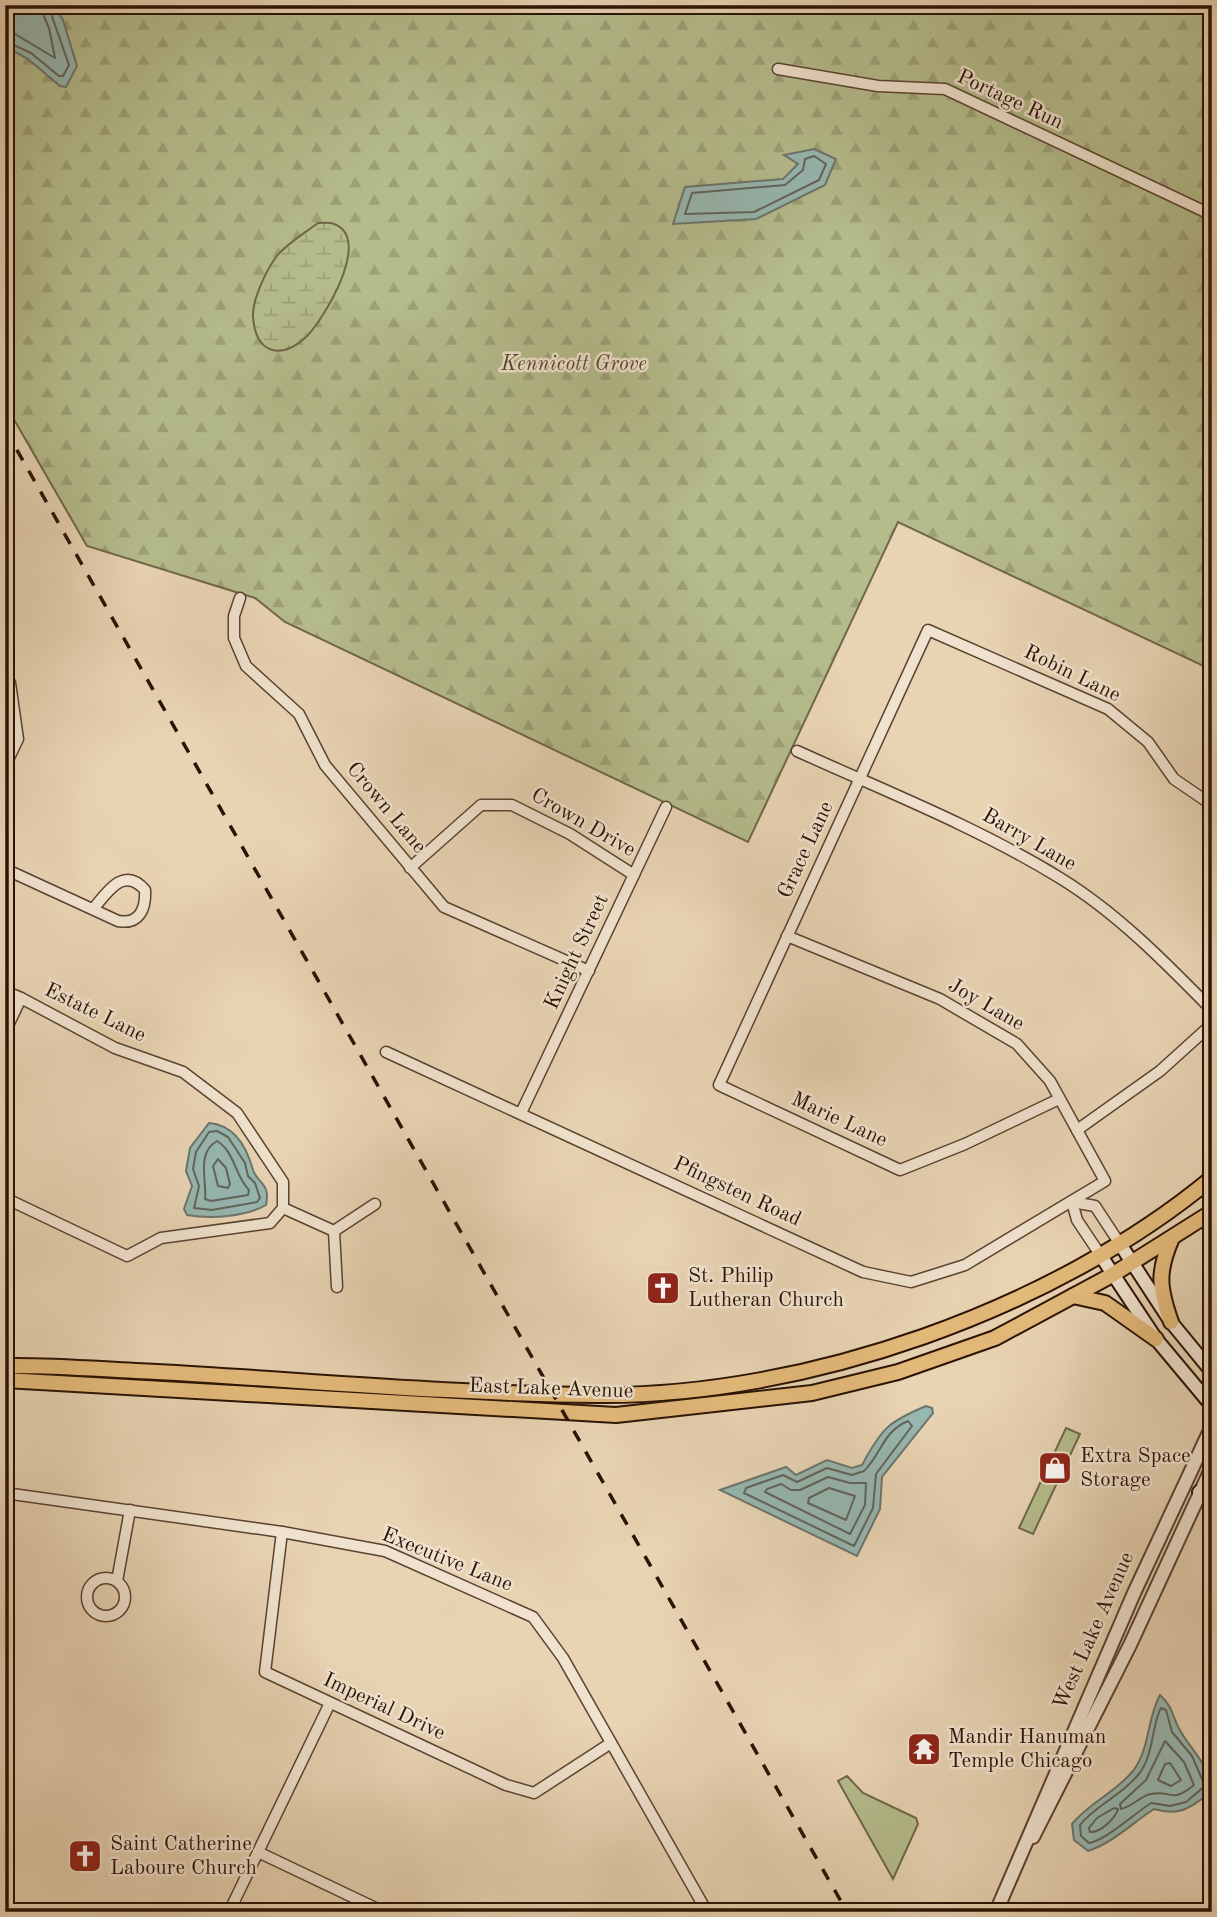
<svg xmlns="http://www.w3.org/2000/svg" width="1217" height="1917" viewBox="0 0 1217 1917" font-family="'Old Standard TT',serif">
	<defs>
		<pattern id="forest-firs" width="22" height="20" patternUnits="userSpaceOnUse" patternTransform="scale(1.75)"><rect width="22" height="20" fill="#b5bc8c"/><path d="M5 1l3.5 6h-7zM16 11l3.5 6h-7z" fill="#9ca177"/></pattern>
		<pattern id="wetland-marsh" width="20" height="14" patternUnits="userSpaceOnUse" patternTransform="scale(1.75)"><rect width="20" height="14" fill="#b5bc8c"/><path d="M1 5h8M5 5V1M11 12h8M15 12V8" fill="none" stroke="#9ca177"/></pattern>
	</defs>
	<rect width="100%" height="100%" fill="#e8d3b3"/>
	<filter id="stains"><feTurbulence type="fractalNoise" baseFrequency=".00286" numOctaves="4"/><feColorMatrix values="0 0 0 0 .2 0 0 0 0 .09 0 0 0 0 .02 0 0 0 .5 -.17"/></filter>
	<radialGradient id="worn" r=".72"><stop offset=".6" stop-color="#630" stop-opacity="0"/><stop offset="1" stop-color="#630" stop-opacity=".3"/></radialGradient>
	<g fill="#b5bc8c" stroke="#706748" stroke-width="2">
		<path d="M1066 1428 1080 1434 1033 1534 1019 1528Z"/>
		<path d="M847 1776 863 1793 916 1818 918 1824 893 1879 838 1781Z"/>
	</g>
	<path fill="url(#forest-firs)" stroke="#706748" stroke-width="2" d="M5 5H1212V670L898 522 748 842 285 622 255 598 87 546 5 404Z"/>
	<path fill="url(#wetland-marsh)" stroke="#706748" stroke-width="2" d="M318 223C322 223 330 222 334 224 373 238 324 319 307 336 282 360 256 355 253 317 252 300 266 271 276 257 286 244 305 233 318 223Z"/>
	<g fill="#97b7b1" stroke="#6b756c" stroke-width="2">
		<path d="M5 5H53L63 20 77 66 66 87 60 86 28 59 8 48Z"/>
		<path d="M814 149 836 159 825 185 756 219 673 224 685 187 783 179 798 164 784 155Z"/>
		<path d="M209 1123C235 1125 247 1148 253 1170 257 1183 271 1183 266 1205 245 1217 211 1219 187 1215L184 1209 192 1186 186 1171 190 1148Z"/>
		<path d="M926 1406 932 1408 933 1413 882 1477 880 1509 857 1556 720 1490 786 1467 796 1475 827 1460 852 1468 862 1465C882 1428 888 1422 926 1406Z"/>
		<path d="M1160 1695C1175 1709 1171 1716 1181 1732 1193 1753 1213 1767 1208 1794 1190 1809 1178 1816 1154 1809 1132 1823 1113 1843 1088 1851L1074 1840 1072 1824C1089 1803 1116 1792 1133 1771 1150 1749 1147 1718 1160 1695Z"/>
	</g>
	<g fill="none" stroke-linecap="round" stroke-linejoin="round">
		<g stroke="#60645a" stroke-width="2">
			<path d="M5 32 15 34 55 58 49 28 39 5"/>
			<path d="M5 41 31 53 59 76H63L69 65 48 5"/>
			<path d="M814 156 826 164 819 180 754 212 685 214 692 193 785 185 803 170 805 159Z"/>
			<path d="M217 1131 228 1137 245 1163 248 1176 255 1183 260 1198 257 1202 212 1210 194 1208 199 1186 193 1169 196 1152 209 1132Z"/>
			<path d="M217 1141C235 1152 235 1176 249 1190L248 1195 211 1201 205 1199C207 1180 196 1153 217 1141Z"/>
			<path d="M218 1159 226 1168 230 1184 228 1188 218 1186 213 1166Z"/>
			<path d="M908 1421 912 1426 876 1474 873 1508 854 1546 744 1493 746 1488 783 1475 797 1482 827 1468 852 1475 864 1471C881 1455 883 1431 908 1421Z"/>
			<path d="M828 1477 850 1483H866L865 1505 850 1534 765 1492 767 1489 781 1484 791 1490H800Z"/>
			<path d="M829 1488 855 1496 846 1520 808 1503 809 1498Z"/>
			<path d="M1161 1708 1166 1710 1172 1732 1192 1756 1205 1786 1186 1802 1170 1806 1151 1803C1135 1813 1105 1841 1089 1843L1081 1836 1080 1825C1096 1805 1121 1796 1138 1775 1154 1757 1152 1722 1161 1708Z"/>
			<path d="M1165 1741 1184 1762 1194 1785C1171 1804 1172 1790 1151 1794 1140 1796 1132 1807 1121 1809L1120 1804 1146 1780Z"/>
			<path d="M1170 1763 1181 1780 1171 1786 1158 1780 1165 1764Z"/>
			<path d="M1114 1808 1118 1809C1115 1819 1100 1833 1090 1832L1089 1828 1097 1818Z"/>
		</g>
		<g stroke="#5a4230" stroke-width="13">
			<g id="minor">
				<path d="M778 69 878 86 945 89 1212 215"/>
				<path d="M240 598 234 616V638L246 666 299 714 325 765 444 907 589 971"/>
				<path d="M5 675 10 683 18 739 5 766"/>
				<path d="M797 751C885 791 977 827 1060 878 1117 913 1165 962 1212 1010"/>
				<path d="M410 868 481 805H512L570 834 634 875"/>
				<path d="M5 869 118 921C140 925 146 908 145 890 124 866 108 891 94 908"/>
				<path d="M5 991 21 998"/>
				<path d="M5 1032 21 998 115 1048 183 1072 237 1113 283 1182V1208L270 1223 161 1238 127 1256 5 1198"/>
				<path d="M386 1052 863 1272 911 1282 965 1265 1105 1181 1050 1081 1017 1044 940 999 787 936"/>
				<path d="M1059 1099 965 1144 900 1170 719 1085 928 630 1108 709 1148 742 1174 779 1212 805"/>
				<path d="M521 1113 666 807"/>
				<path d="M1077 1130 1160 1071 1212 1024"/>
				<path d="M1072 1202 1095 1206 1120 1244"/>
				<path d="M1072 1202 1077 1220 1101 1256"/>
				<path d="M283 1208 334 1231 375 1204"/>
				<path d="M334 1231 337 1287"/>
				<path d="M5 1493 282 1532 385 1551 533 1617 563 1658 707 1912"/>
				<path d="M282 1532 265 1672 506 1785 534 1793 611 1743"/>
				<circle cx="106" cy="1597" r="19"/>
				<path d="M117 1581 130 1510"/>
				<path d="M258 1852 384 1912"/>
				<path d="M229 1912 330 1703"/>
			</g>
		</g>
		<g stroke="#5a4230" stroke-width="16">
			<g id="tertiary">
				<path d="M1033 1837 1130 1645 1212 1467"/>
				<path d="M996 1912 1134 1593 1212 1426"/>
			</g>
		</g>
		<g stroke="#2a1204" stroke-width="16">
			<g id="secondary">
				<path d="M1120 1244 1171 1322 1212 1372"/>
				<path d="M1101 1256 1156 1339 1212 1406"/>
				<path d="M1199 1492 1212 1483"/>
			</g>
		</g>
		<g stroke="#2a1204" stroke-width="18">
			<g id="primary">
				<path d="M1073 1296 1105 1303 1156 1339"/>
				<path d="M1171 1322C1159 1288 1157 1272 1172 1238"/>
				<path d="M5 1366C56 1365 106 1370 157 1372 303 1380 451 1394 598 1395 805 1397 1053 1310 1212 1178"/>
				<path d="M5 1380 616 1415 812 1393 898 1372 995 1338 1112 1275 1212 1212"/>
			</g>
		</g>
		<use href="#minor" stroke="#f0e2ce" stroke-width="10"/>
		<use href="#tertiary" stroke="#f0e2ce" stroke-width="12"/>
		<use href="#secondary" stroke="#f0e2ce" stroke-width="12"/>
		<use href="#primary" stroke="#e4ba7a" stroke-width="14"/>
		<path stroke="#2a1204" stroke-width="3.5" stroke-dasharray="12 12" stroke-linecap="butt" d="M5 429 847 1912"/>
	</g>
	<defs>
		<g id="church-square" transform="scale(1.75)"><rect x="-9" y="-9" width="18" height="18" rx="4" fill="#8f2418" stroke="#f0e2ce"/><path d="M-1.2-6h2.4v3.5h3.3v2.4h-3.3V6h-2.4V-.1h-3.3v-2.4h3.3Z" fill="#fff"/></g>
		<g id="shop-square" transform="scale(1.75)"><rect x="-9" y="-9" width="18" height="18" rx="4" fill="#8f2418" stroke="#f0e2ce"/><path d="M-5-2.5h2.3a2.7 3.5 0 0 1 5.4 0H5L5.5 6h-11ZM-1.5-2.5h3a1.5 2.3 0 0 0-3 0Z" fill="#fff"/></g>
		<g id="temple-square" transform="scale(1.75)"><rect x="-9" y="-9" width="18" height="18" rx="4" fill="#8f2418" stroke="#f0e2ce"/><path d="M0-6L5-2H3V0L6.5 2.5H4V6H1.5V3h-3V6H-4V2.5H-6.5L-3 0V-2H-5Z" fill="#fff"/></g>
	</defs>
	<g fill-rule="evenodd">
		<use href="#church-square" x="663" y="1288"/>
		<use href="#shop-square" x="1055" y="1468"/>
		<use href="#temple-square" x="924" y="1749"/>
		<use href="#church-square" x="85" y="1856"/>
	</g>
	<g text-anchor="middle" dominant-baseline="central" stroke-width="5" stroke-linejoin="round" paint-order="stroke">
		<g font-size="21" fill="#2a1204" stroke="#f0e2ce">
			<text transform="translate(1010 100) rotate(25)">Portage Run</text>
			<text transform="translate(1072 674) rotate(26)">Robin Lane</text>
			<text transform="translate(386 808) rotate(50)">Crown Lane</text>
			<text transform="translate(583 823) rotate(30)">Crown Drive</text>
			<text transform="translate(1029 840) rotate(30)">Barry Lane</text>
			<text transform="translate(806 850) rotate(-65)">Grace Lane</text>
			<text transform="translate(577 952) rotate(-65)">Knight Street</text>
			<text transform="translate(986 1005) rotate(30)">Joy Lane</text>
			<text transform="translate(95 1013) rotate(26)">Estate Lane</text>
			<text transform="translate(839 1120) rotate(25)">Marie Lane</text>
			<text transform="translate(737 1192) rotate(25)">Pfingsten Road</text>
			<text transform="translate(551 1389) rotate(2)">East Lake Avenue</text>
			<text transform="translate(447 1560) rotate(22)">Executive Lane</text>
			<text transform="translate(1094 1631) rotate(-66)">West Lake Avenue</text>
			<text transform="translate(384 1707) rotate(25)">Imperial Drive</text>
		</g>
		<g font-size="21" font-style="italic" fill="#54452d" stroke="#f0e2ce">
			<text x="574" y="364">Kennicott Grove</text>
		</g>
		<g font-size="21" fill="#2a1204" stroke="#f0e2ce" text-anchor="start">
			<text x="688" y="1276">St. Philip<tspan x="688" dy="24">Lutheran Church</tspan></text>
			<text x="1080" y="1456">Extra Space<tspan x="1080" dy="24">Storage</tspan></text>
			<text x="948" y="1737">Mandir Hanuman<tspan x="948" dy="24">Temple Chicago</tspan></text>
			<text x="110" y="1844">Saint Catherine<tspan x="110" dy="24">Laboure Church</tspan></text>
		</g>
	</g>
	<rect width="1217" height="1917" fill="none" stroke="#e8d3b3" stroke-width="28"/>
	<rect x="7" y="7" width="1203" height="1903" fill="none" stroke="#2a1204" stroke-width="3.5"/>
	<rect x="14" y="14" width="1189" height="1889" fill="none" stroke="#2a1204" stroke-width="2"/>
	<rect width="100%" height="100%" filter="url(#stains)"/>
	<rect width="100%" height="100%" fill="url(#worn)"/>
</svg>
